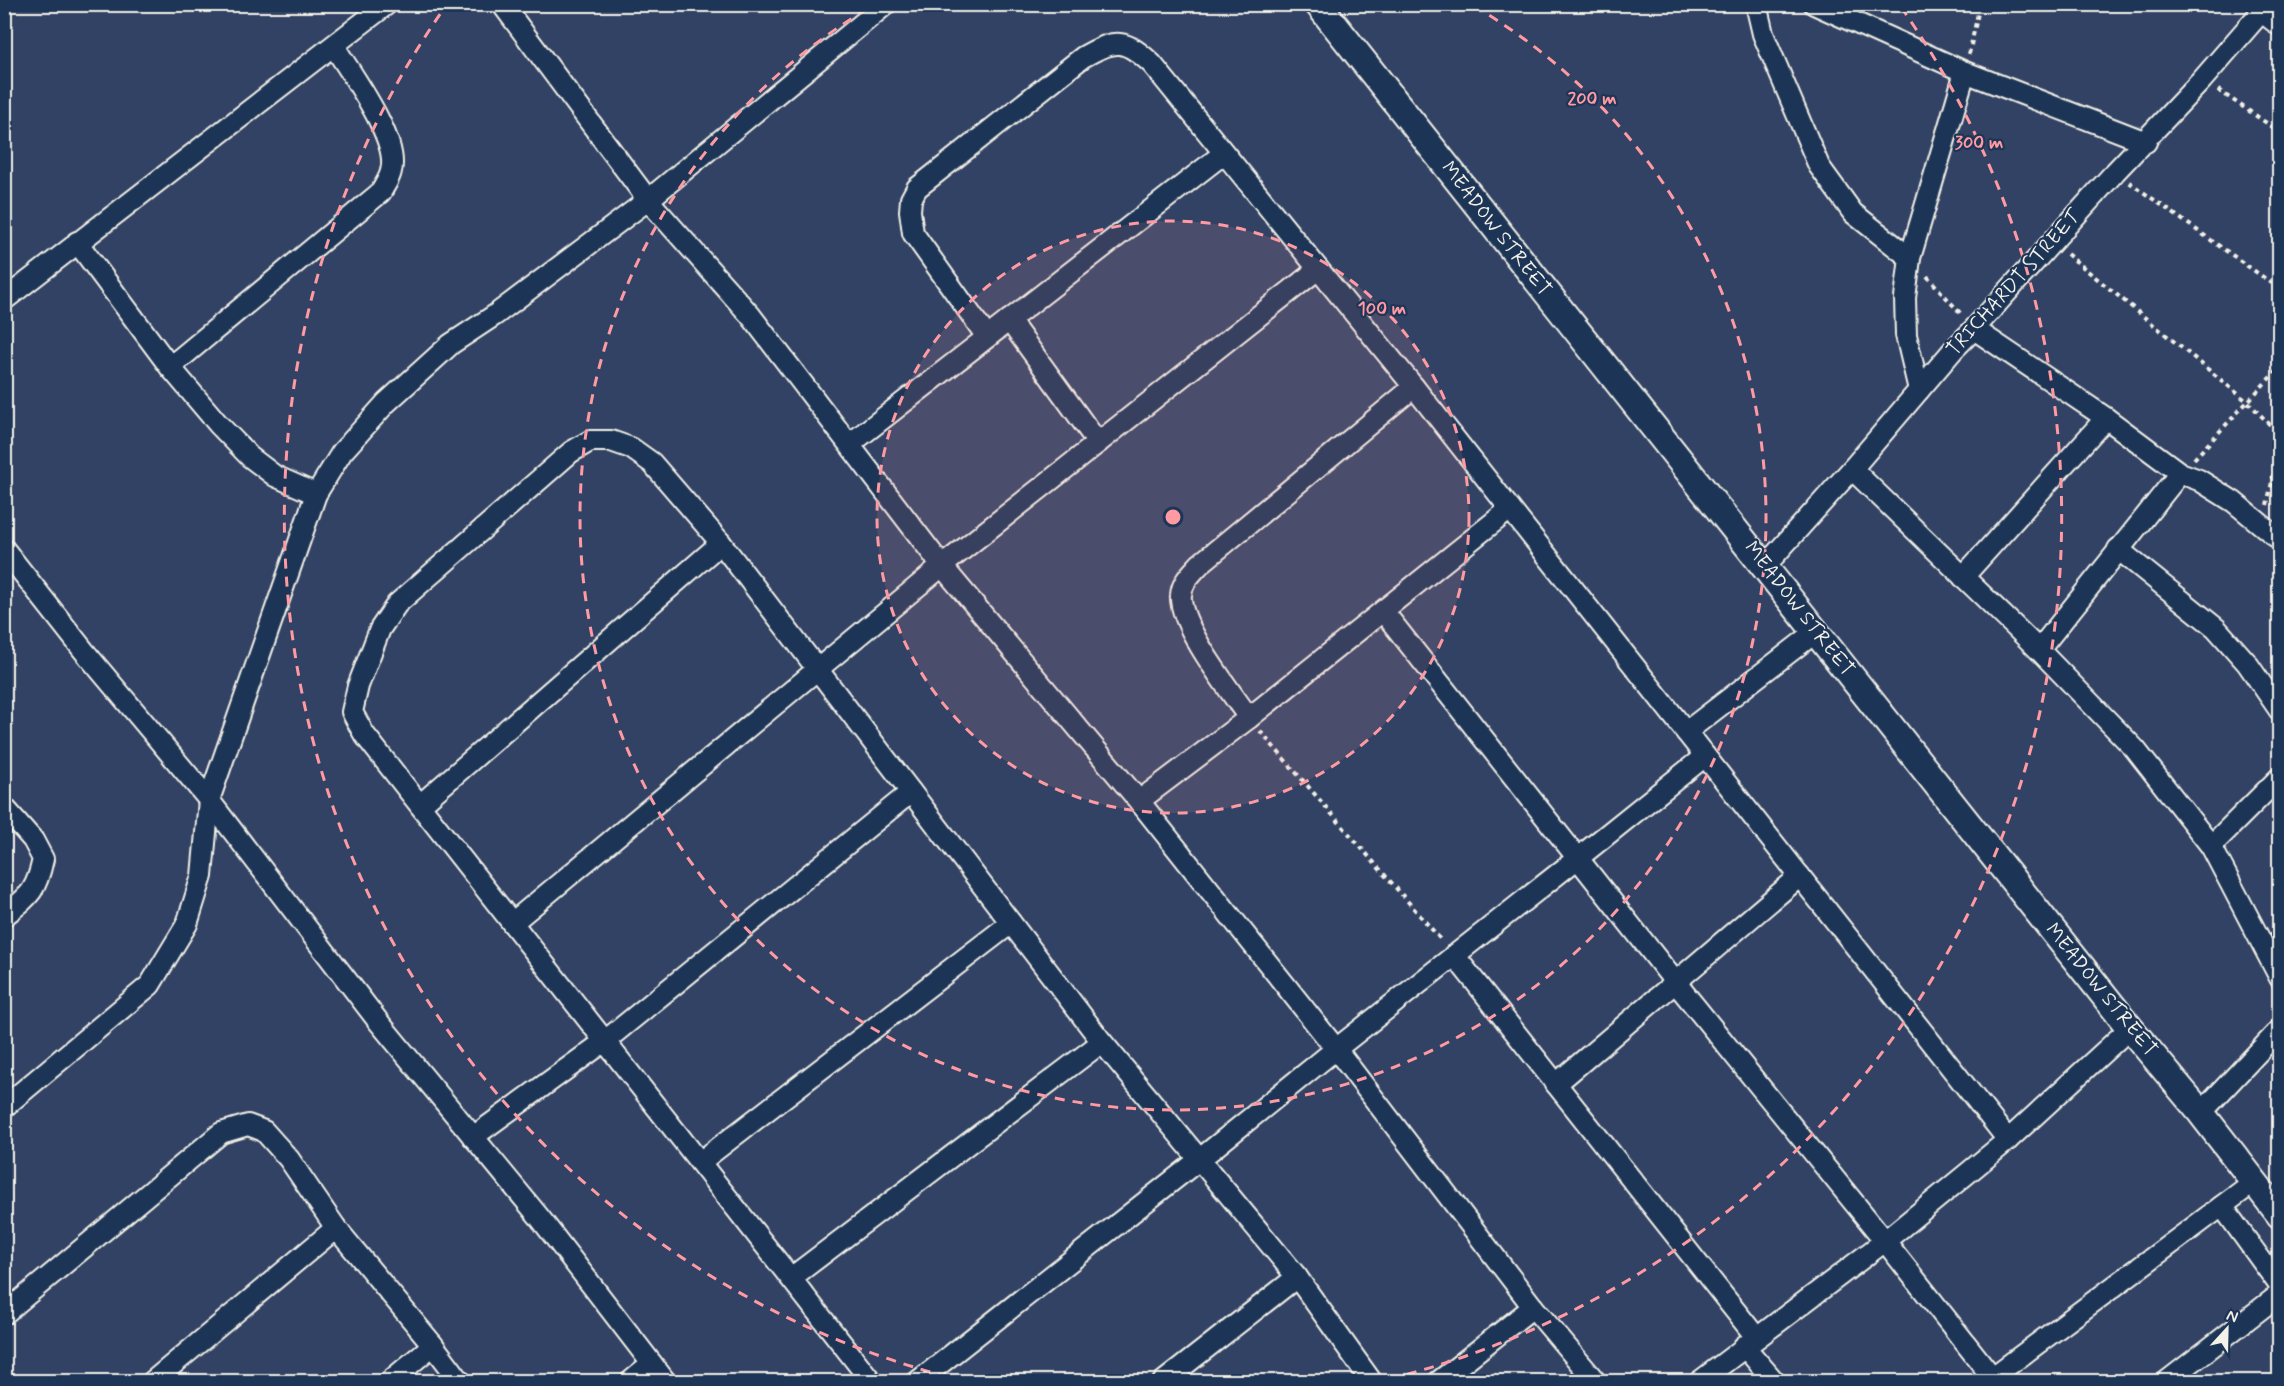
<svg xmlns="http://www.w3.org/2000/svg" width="2284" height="1386" viewBox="0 0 2284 1386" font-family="Mynerve,sans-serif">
	<rect width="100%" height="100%" fill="#324264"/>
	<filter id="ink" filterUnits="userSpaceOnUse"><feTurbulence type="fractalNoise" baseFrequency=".0167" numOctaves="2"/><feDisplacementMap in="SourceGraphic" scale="12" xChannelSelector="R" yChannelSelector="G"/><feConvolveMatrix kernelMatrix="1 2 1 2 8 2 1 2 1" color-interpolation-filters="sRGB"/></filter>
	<g filter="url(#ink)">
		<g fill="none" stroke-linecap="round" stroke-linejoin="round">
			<g stroke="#f4f1e8" stroke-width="24">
				<g id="minor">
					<path d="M502 4 648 200 751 316 942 566 1139 801 1336 1049 1533 1307 1596 1382"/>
					<path d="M1756 4 1763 34 1819 166 1853 213 1910 258"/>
					<path d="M1814 4 1965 72 2146 142"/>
					<path d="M2262 12 2280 26"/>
					<path d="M77 242 170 367 219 425 250 457 275 476 316 494"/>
					<path d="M4 300 387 4"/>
					<path d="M1009 320 1098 443"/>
					<path d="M1974 329 2106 418 2180 473 2199 480 2234 502 2280 540"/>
					<path d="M987 337 913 233 910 211 911 199 917 188 1083 57C1116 38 1125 39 1152 64L1414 387 2008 1140"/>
					<path d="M170 367 381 192C384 186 390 178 391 171 400 140 351 74 334 46"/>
					<path d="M1919 390 1906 335 1905 298 1910 258 1965 72"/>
					<path d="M850 444 1223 154"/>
					<path d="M1852 469 2039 650 2135 749 2211 846 2280 978"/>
					<path d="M4 549 84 651 209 800 378 1021 540 1218 666 1382"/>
					<path d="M2118 549 2216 628 2247 663 2280 711"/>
					<path d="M1765 566 1852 469 1954 349 1974 329 2115 172 2202 80 2268 4"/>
					<path d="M1963 577 2106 418"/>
					<path d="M1383 611 1676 983 1885 1241 1996 1382"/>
					<path d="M2039 650 2180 473"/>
					<path d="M1249 718C1232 693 1178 624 1181 595 1182 582 1191 574 1200 564L1414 387"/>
					<path d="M1686 732 1817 631"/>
					<path d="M1139 801 1249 718 1510 509"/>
					<path d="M420 805 721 543"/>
					<path d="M4 807 33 840 43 859C36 892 30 895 4 916"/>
					<path d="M2211 846 2280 777"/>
					<path d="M512 923 942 566 1318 269"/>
					<path d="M1454 955 1756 1337"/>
					<path d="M1556 1084 1800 876"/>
					<path d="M4 1107 150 985 187 924 202 876 209 800 316 494 342 452 386 403 451 344 495 315 648 200 886 4"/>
					<path d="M2201 1113 2280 1029"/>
					<path d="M473 1137 605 1041 911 792"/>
					<path d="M700 1162 1011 923"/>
					<path d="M2222 1206 2280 1286"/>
					<path d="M791 1278 1102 1042"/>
					<path d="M4 1314 221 1133 248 1125 264 1131 289 1159 336 1228 433 1345 461 1382"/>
					<path d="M1744 1346 1775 1382"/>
					<path d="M152 1382 336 1228"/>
					<path d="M389 1382 433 1345"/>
					<path d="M630 1382 652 1364"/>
					<path d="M872 1382 364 734 352 712 358 686 380 629 397 604 571 452 590 441H611L631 448 652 463 721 543 1102 1042 1297 1277 1372 1382"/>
					<path d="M917 1382 1200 1159 1336 1049 1578 858 1705 756"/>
					<path d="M1163 1382 1297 1277"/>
					<path d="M1438 1382 1533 1307"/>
					<path d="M1699 1382 1885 1241 2008 1140 2130 1028"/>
					<path d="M1986 1382 2254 1182"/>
					<path d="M2166 1382 2280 1294"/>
				</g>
			</g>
			<g stroke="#f4f1e8" stroke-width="30">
				<path id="tertiary" d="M1318 4 2130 1028 2201 1113 2280 1215"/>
			</g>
			<g stroke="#f4f1e8" stroke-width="4" stroke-dasharray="4.5 4.5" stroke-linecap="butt">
				<path d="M1969 54 1980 4"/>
				<path d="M2218 90 2280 132"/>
				<path d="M2129 182 2280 289"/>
				<path d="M2067 254 2248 402 2280 435"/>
				<path d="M1927 276 1962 315"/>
				<path d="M2194 459 2280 367"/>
				<path d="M2267 505 2280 444"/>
				<path d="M1260 731 1442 941"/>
			</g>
			<use href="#minor" stroke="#1d3557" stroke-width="20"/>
			<use href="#tertiary" stroke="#1d3557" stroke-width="26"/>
		</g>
	</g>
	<circle cx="1173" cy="517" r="296" fill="#ff9aa2" fill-opacity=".12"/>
	<g fill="none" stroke="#ff9aa2" stroke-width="3" stroke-dasharray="10 8">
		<circle cx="1173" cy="517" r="296"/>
		<path d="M1474 6A593 593 0 1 1 872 6"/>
		<path d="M965 1381A889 889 0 0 1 445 7M1901 7A889 889 0 0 1 1381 1381"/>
	</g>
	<g text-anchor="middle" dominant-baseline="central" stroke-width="4.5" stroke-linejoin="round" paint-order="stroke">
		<g font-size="20" fill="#f4f1e8" stroke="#1d3557">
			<text transform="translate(1496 229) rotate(52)">MEADOW STREET</text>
			<text transform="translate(2014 283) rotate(-48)">TRICHARDT STREET</text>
			<text transform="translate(1799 609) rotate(52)">MEADOW STREET</text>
			<text transform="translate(2101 990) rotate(51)">MEADOW STREET</text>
		</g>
	</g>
	<circle cx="1173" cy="517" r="9" fill="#ff9aa2" stroke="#1d3557" stroke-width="3"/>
	<g font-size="18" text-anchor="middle" font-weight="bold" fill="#ff9aa2" stroke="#1d3557" stroke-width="4.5" stroke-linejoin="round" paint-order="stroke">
		<text x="1592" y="104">200 m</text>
		<text x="1979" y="148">300 m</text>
		<text x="1382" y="314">100 m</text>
	</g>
	<rect width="2284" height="1386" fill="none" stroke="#1d3557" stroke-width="24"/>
	<rect x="12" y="12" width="2260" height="1362" fill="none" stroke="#f4f1e8" stroke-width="2" filter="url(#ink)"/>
	<g transform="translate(2227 1329) rotate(22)" stroke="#1d3557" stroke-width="4.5" paint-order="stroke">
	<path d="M0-4.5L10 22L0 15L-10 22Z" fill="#f4f1e8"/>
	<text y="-9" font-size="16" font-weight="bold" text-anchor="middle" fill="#f4f1e8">N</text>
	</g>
</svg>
